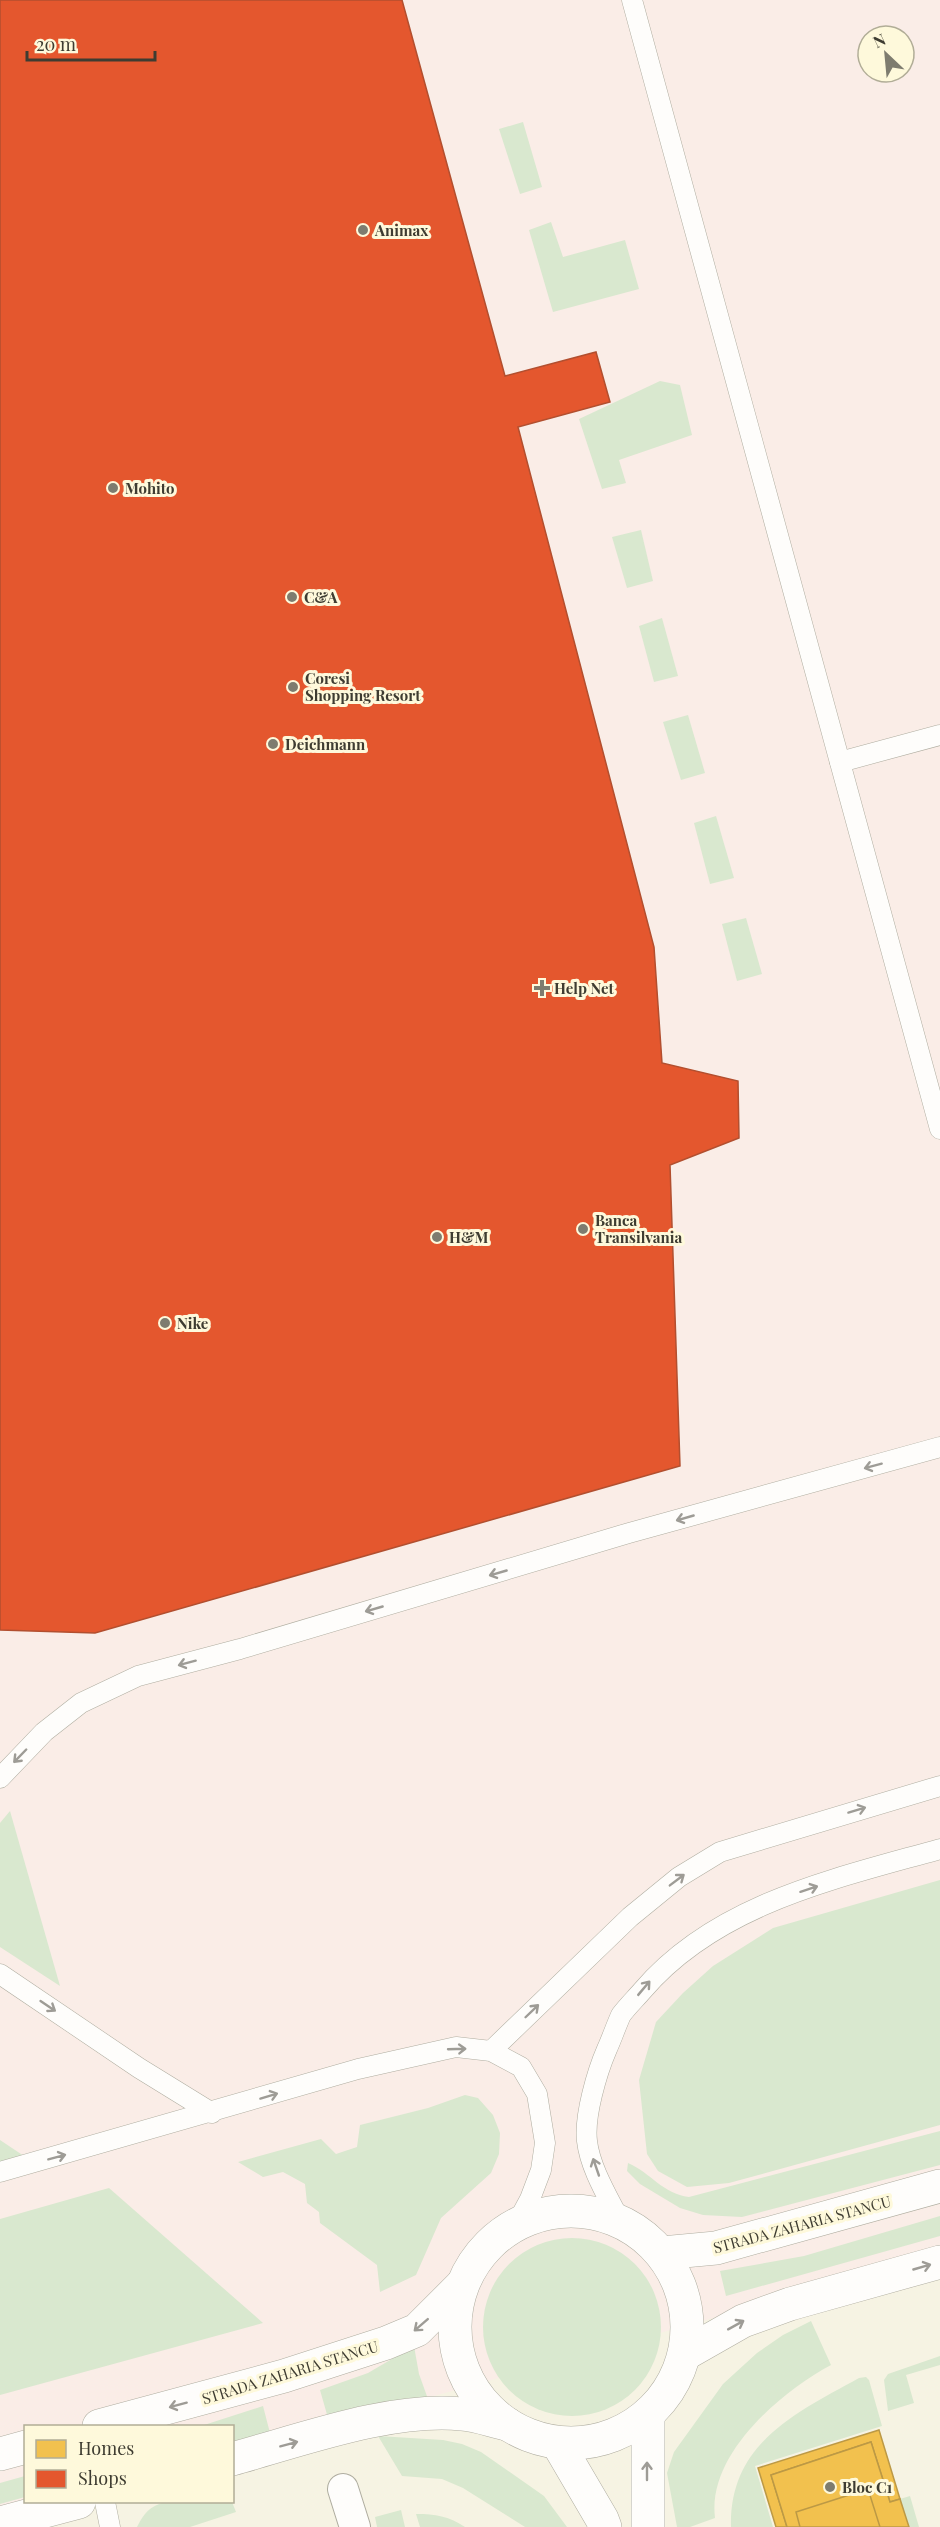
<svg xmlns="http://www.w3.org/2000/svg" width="940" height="2527" viewBox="0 0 940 2527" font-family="'Playfair Display',serif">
	<rect width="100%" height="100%" fill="#f6f3e3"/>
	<path fill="#faede7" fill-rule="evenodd" d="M0 0H940V2255L233 2452 232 2426H26V2502L0 2517ZM868 36H904V72H868Z"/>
	<g fill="#d9e8cf">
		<path d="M523 122 542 187 520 194 499 129Z"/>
		<path d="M551 222 563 257 625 240 639 289 553 312 529 230Z"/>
		<path d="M660 381 680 385 692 435 619 460 626 483 602 489 579 419Z"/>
		<path d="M641 530 653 581 627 588 612 537Z"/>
		<path d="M662 618 678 676 654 682 639 626Z"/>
		<path d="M688 715 705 773 681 780 663 722Z"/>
		<path d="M716 816 734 878 710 884 694 823Z"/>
		<path d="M746 918 762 974 737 981 722 924Z"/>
		<path d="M10 1811 60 1986 0 1947V1823Z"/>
		<path d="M940 1880V2125L729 2183 687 2187 658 2171 647 2154 639 2080 656 2022 683 1993 713 1966 773 1928Z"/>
		<path d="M465 2095 478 2098 493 2115 500 2133 499 2154 491 2173 441 2218 416 2275 380 2292 377 2265 320 2223 319 2212 307 2203 305 2184 283 2172 263 2177 238 2162 321 2139 336 2154 357 2147 360 2125 428 2108Z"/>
		<path d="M940 2131V2165L742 2217 703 2215 680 2208 640 2184 627 2171 628 2163C651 2173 663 2194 689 2197Z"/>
		<path d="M0 2140 27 2158 0 2166Z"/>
		<path d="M109 2188 263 2323 0 2395V2219Z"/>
		<path d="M940 2216V2236L726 2296 720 2271 804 2256Z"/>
		<circle cx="572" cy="2327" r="89"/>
		<path d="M811 2321 831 2365C781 2392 707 2454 715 2518L690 2527H677L667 2473 674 2452 723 2384 757 2353 783 2335Z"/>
		<path d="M414 2346 419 2374 428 2399 328 2418 320 2390 368 2373Z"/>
		<path d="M940 2356V2365L906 2375 914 2403 888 2411 884 2380 888 2374Z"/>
		<path d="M866 2377 869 2380 882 2426 755 2466 773 2527H731C729 2443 796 2413 859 2378Z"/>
		<path d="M263 2406 270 2433 233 2443 232 2426H201Z"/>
		<path d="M378 2436 443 2440 462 2444 481 2452 544 2496 567 2527H525L463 2488 442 2479 402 2476Z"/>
		<path d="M25 2476V2497L0 2504V2483Z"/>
		<path d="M910 2496 919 2527H909L900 2499Z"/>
		<path d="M165 2502H232L236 2512 190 2527H137C144 2513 150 2506 165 2502Z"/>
		<path d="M401 2510 405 2527H377L375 2517Z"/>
		<path d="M416 2514C436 2514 448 2516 465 2527H420Z"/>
	</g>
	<g fill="#f2c14e" stroke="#bc9945" stroke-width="1.5">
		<path d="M879 2430 900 2499 890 2502 871 2442 771 2475 787 2527H776L758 2468Z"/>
		<path d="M871 2442 890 2502 900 2499 909 2527H787L771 2475Z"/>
		<path d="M868 2489 880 2527H800L796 2512Z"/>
	</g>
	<path fill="#e4572e" stroke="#b24f2f" stroke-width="1.5" d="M0 0H402L505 376 596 352 610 402 518 427 654 947 662 1063 738 1081 739 1138 670 1165 680 1466 95 1633 0 1630Z"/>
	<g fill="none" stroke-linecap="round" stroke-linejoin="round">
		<g stroke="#afada0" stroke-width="21">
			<g id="service">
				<path d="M632 0 940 1129"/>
				<path d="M840 762 940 735"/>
				<path d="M0 1778 44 1732 81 1703 138 1676 240 1649 629 1533 940 1447"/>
				<path d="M0 1974 139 2068 212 2113"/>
				<path d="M491 2051 630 1917 679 1877 720 1852 940 1786"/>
				<path d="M0 2172 358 2069 456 2047 491 2051 521 2067 537 2094 545 2143 541 2170 530 2199 516 2225"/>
				<path d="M620 2221C608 2197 590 2168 587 2141 584 2116 597 2072 607 2049 612 2038 616 2026 621 2015 627 2007 635 1999 642 1991 716 1904 834 1879 940 1849"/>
				<path d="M105 2502 110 2527"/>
			</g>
		</g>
		<g stroke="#afada0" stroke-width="32">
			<path id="pedestrian" d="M343 2489 355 2527"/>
		</g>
		<g stroke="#afada0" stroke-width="34">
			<g id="minor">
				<path d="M648 2416V2527"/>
				<path d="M558 2444 602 2519 605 2527"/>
			</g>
		</g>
		<g stroke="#afada0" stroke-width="34">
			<g id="secondary">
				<circle cx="571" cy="2327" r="116"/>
				<path d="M662 2253 716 2248 940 2186"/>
				<path d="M685 2354 743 2321 790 2304 940 2262"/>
				<path d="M99 2426 284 2376 386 2343 417 2330 462 2285"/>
				<path d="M0 2454 26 2447"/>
				<path d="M232 2459C302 2440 390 2407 462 2414 477 2415 492 2421 507 2424"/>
				<path d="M0 2523 79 2502"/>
			</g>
		</g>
		<use href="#service" stroke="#fefdfb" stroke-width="20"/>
		<use href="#pedestrian" stroke="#fefdfb" stroke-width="30"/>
		<use href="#minor" stroke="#fefdfb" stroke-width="33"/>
		<use href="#secondary" stroke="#fefdfb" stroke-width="33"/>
	</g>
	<defs><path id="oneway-shaft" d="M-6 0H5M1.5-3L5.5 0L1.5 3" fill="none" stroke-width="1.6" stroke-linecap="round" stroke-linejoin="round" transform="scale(1.5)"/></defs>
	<g stroke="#9e9c96">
		<use href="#oneway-shaft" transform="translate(873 1466) rotate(165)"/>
		<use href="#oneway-shaft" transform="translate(685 1518) rotate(164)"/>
		<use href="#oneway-shaft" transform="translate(498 1573) rotate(164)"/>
		<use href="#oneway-shaft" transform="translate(374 1609) rotate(164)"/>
		<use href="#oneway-shaft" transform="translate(187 1663) rotate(165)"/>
		<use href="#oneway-shaft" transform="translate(20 1756) rotate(134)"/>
		<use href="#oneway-shaft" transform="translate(857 1810) rotate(-17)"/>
		<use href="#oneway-shaft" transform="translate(677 1880) rotate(-37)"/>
		<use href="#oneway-shaft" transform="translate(809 1889) rotate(-18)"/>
		<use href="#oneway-shaft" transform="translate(644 1988) rotate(-50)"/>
		<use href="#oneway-shaft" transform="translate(48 2006) rotate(34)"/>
		<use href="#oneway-shaft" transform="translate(532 2011) rotate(-44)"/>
		<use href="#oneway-shaft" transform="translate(457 2049) rotate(-2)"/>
		<use href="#oneway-shaft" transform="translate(269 2096) rotate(-17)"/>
		<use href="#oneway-shaft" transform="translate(57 2157) rotate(-15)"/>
		<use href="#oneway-shaft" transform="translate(596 2167) rotate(-109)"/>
		<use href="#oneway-shaft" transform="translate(922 2267) rotate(-16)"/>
		<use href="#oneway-shaft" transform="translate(421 2325) rotate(139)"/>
		<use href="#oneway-shaft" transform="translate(736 2325) rotate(-29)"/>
		<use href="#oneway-shaft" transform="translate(178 2405) rotate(165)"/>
		<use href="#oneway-shaft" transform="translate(289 2444) rotate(-15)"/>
		<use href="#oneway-shaft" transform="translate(647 2471) rotate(-90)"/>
	</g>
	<g fill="#7e7c6f" stroke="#fef9db" stroke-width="2">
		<circle cx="363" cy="230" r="6"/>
		<circle cx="113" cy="488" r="6"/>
		<circle cx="292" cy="597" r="6"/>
		<circle cx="293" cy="687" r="6"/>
		<circle cx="273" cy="744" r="6"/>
		<path d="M539 979h6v6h6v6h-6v6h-6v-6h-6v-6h6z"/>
		<circle cx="583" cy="1229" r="6"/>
		<circle cx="437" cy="1237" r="6"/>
		<circle cx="165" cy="1323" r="6"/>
		<circle cx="830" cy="2487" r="6"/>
	</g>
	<g text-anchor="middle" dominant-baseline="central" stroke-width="6" stroke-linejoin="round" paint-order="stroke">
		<g font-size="15" font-weight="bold" fill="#3e3c31" stroke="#fef9db" text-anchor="start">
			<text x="375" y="230">Animax</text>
			<text x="125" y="488">Mohito</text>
			<text x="304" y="597">C&amp;A</text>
			<text x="305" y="678">Coresi<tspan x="305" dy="17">Shopping Resort</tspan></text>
			<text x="285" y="744">Deichmann</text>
			<text x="554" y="988">Help Net</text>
			<text x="595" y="1220">Banca<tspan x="595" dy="17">Transilvania</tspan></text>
			<text x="449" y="1237">H&amp;M</text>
			<text x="177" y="1323">Nike</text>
			<text x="842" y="2487">Bloc C1</text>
		</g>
		<g font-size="15" fill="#3e3c31" stroke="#fef9db">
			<text transform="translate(802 2224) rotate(-15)">STRADA ZAHARIA STANCU</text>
			<text transform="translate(290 2372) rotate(-17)">STRADA ZAHARIA STANCU</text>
		</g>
	</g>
	<rect x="24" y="2425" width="210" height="78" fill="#fef9db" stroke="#b1ad97" stroke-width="1.5"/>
	<rect x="36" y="2440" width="30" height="18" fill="#f2c14e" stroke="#b1ad97" stroke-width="1.5"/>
	<text x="78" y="2455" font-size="18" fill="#3e3c31">Homes</text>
	<rect x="36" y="2470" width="30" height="18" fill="#e4572e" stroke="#b1ad97" stroke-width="1.5"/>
	<text x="78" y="2485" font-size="18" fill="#3e3c31">Shops</text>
	<g transform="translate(886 54) rotate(334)"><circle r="28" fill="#fef9db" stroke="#b1ad97" stroke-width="1.5"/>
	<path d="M0-4.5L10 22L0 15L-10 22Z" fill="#7e7c6f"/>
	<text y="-9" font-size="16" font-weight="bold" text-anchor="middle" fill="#3e3c31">N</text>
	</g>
	<path d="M27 51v9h128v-9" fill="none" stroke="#3e3c31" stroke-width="3"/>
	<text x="36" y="51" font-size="18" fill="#3e3c31" stroke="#fef9db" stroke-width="4.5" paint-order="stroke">20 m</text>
</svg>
